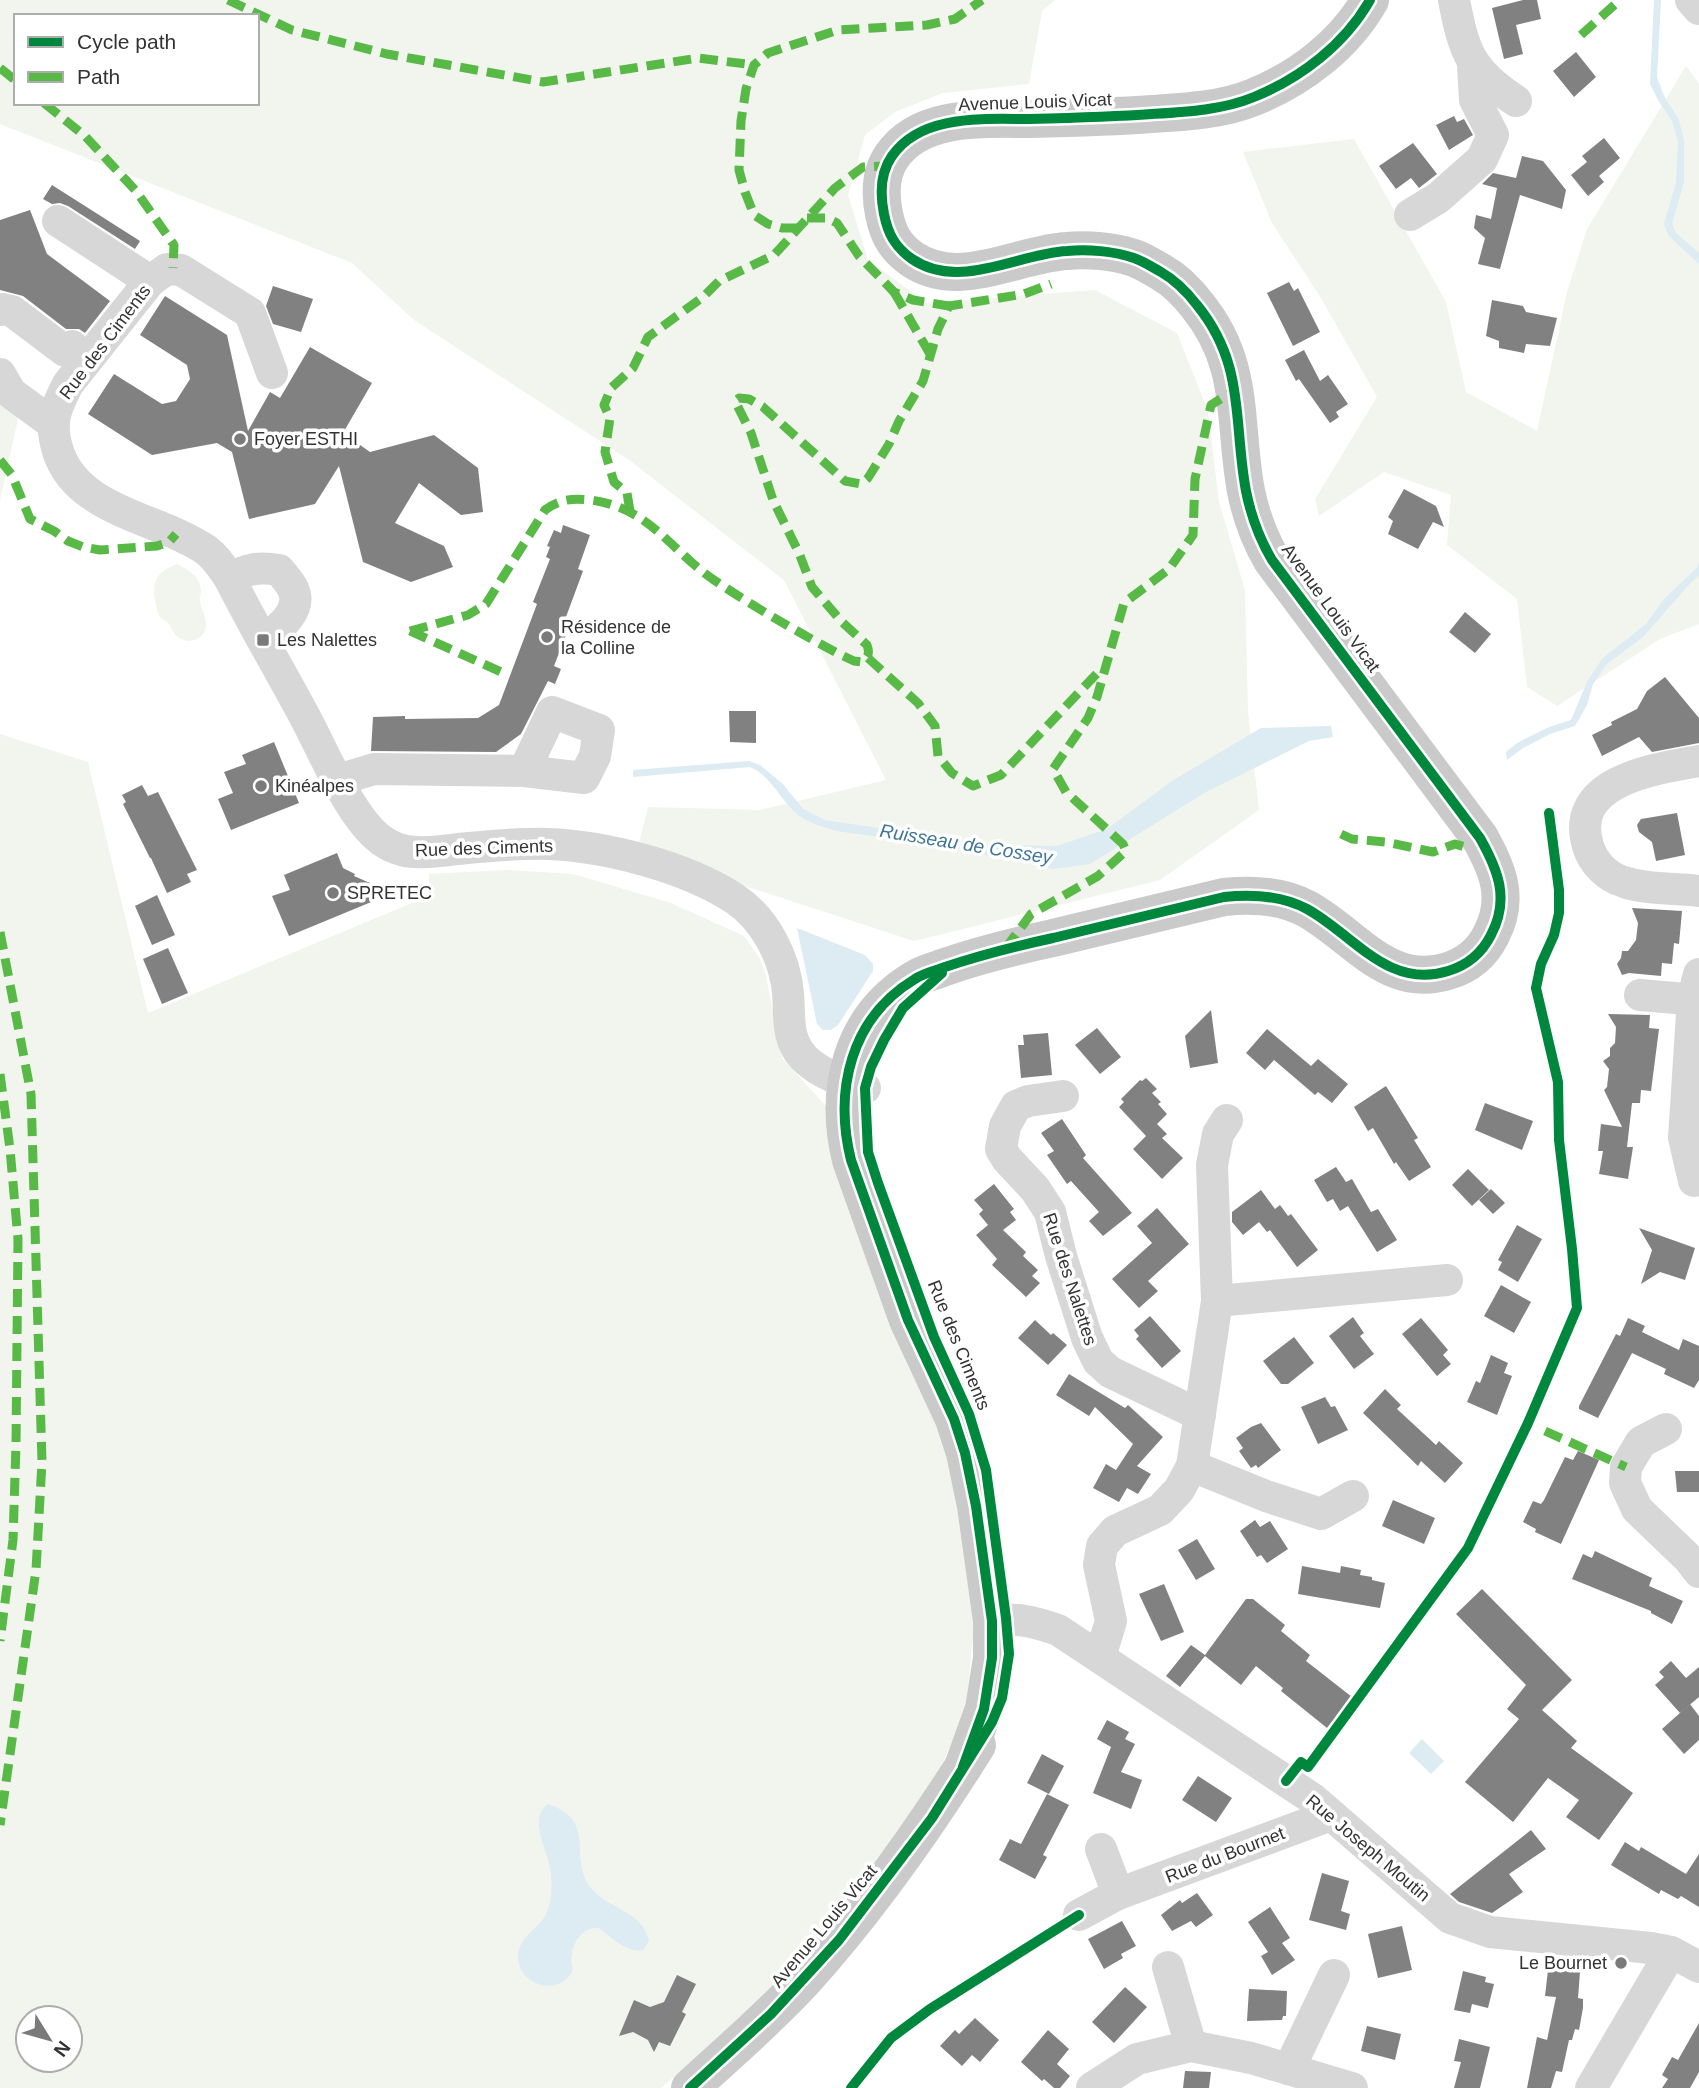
<svg xmlns="http://www.w3.org/2000/svg" width="1699" height="2088" viewBox="0 0 1699 2088" font-family="Arial,sans-serif">
	<rect width="100%" height="100%" fill="#fff"/>
	<g fill="#f1f5ed" fill-rule="evenodd">
		<path d="M0 0H1055L1042 11 1029 84 943 93 895 112 865 135 848 195 868 260 927 303 1095 290 1177 333 1208 411 1219 502 1245 590 1248 712 1259 810 1160 880 914 941 637 851 648 807 760 810 886 780 784 580 629 460 414 320 352 263 0 124ZM16 16H257V103H16Z"/>
		<path d="M1686 66 1699 84V624L1660 639 1557 706 1527 687 1517 599 1447 545 1451 495 1384 472 1319 516 1315 499 1377 397 1321 298 1272 223 1243 152 1354 139 1446 302 1466 392 1537 431 1567 292 1587 229Z"/>
		<path d="M0 387 18 419 0 500Z"/>
		<path d="M177 564C188 570 200 576 201 590 201 599 199 592 200 601 201 610 207 617 206 627 204 638 192 644 181 639 174 636 172 628 168 623 165 620 161 619 159 616 157 612 156 604 155 600 151 580 159 571 177 564Z"/>
		<path d="M0 734 88 762 148 1013 429 896V874L506 870 573 874 671 903 744 936 759 957 766 976 782 1058 826 1106 956 1470 976 1605 966 1709 936 1779 882 1853 805 1949 746 2014 661 2088H0ZM28 2018H70V2060H28Z"/>
	</g>
	<g fill="#ddebf3">
		<path d="M1654 0H1661L1657 77 1664 96 1679 120 1684 141V182L1672 224 1676 233 1699 253V264L1669 236 1664 224 1676 183 1678 141 1672 121 1658 100 1650 84Z"/>
		<path d="M1699 562V575L1694 579 1693 576 1685 583 1687 587 1644 636 1607 664 1593 684 1587 705 1575 726 1550 734 1523 748 1507 760 1506 752 1517 743 1549 727 1571 720 1587 682 1602 659 1646 624 1664 599 1697 568Z"/>
		<path d="M1331 726 1333 737 1309 741 1206 792 1090 864 1053 869 952 848 837 831C824 827 807 823 796 813 780 799 771 776 750 767L633 777V770L749 761 760 765 783 784 803 809 825 820 912 833 961 844 1057 846 1107 829 1172 781 1261 728Z"/>
		<path d="M797 928 865 955 873 964V971L838 1025 831 1030H823L817 1024Z"/>
		<path d="M1422 1739 1444 1761 1431 1774 1409 1753Z"/>
		<path d="M548 1804C596 1820 570 1854 588 1884 604 1910 642 1908 649 1941L643 1950C627 1953 611 1937 599 1928 578 1926 567 1952 573 1970 560 1998 517 1986 518 1955 520 1936 537 1930 545 1916 552 1905 552 1887 551 1874 550 1853 526 1819 548 1804Z"/>
	</g>
	<g fill="none" stroke-linecap="round" stroke-linejoin="round">
		<path stroke="#ddebf3" stroke-width="6" d="M1680 589 1699 571"/>
	</g>
	<g fill="#818181">
		<path d="M1523 0H1537L1541 19 1516 25 1523 54 1504 59 1492 8Z"/>
		<path d="M1576 52 1596 77 1574 97 1553 71Z"/>
		<path d="M1454 116 1457 122 1464 119 1473 135 1449 150 1436 125Z"/>
		<path d="M1604 138 1620 158 1599 176 1604 182 1588 196 1571 175 1587 162 1582 156Z"/>
		<path d="M1413 143 1437 174 1419 188 1411 178 1396 189 1379 166Z"/>
		<path d="M1522 156 1543 161 1566 190 1562 209 1520 195 1500 269 1478 264 1485 238 1474 228 1476 215 1491 219 1497 188 1482 184 1493 173 1516 178Z"/>
		<path d="M52 185 140 241 135 249 68 206 60 203 52 204 43 199Z"/>
		<path d="M30 210 47 254 110 301 85 333 79 329H66L23 296 0 290V220Z"/>
		<path d="M1289 282 1294 291 1298 288 1320 332 1293 346 1267 293Z"/>
		<path d="M273 286 313 299 301 332 273 324 266 306Z"/>
		<path d="M165 296 227 335 248 431 270 392 280 398 310 347 372 383 343 433 370 452 434 435 478 468 483 512 461 515 419 483 395 523 444 546 453 567 411 582 363 562 339 466 315 504 249 519 232 452 217 443 152 455 88 414 114 374 162 404 176 401 190 379 187 365 140 335Z"/>
		<path d="M1492 300 1523 306 1526 312 1557 318 1550 346 1526 344 1524 353 1499 348V341L1486 336Z"/>
		<path d="M1304 350 1320 381 1328 375 1348 404 1336 412 1339 417 1330 423 1299 379 1296 381 1285 360Z"/>
		<path d="M1404 489 1436 506 1444 527 1433 522 1418 549 1388 534 1393 521 1388 517Z"/>
		<path d="M563 525 590 535 578 569 583 571 563 625 569 627 554 666 561 669 555 684 548 681 521 734 496 752 371 751 373 717 405 716V719L478 718 499 705 537 604 533 602 550 559 546 557 550 547 547 546 554 530 561 533Z"/>
		<path d="M1465 612 1491 634 1475 653 1449 632Z"/>
		<path d="M1665 677 1699 718V743L1652 752 1639 737 1602 756 1592 735 1612 725 1611 722 1637 709 1647 691Z"/>
		<path d="M729 711H756V743L730 742Z"/>
		<path d="M274 742 299 803 231 830 218 799 233 793 224 772 246 764 242 755Z"/>
		<path d="M142 785 148 796 158 792 197 870 187 874 191 882 167 893 151 858H150L123 804 126 802 122 795Z"/>
		<path d="M1677 813 1685 855 1656 861 1652 842 1639 832 1637 825 1641 819Z"/>
		<path d="M337 853 343 868 355 874 354 876 393 893 289 936 272 896 290 890 284 875Z"/>
		<path d="M157 895 175 935 152 945 135 906Z"/>
		<path d="M1632 908 1682 911 1679 944 1674 943 1672 964 1662 963 1661 976 1629 973 1622 975 1617 964 1621 958 1622 951H1628L1636 940 1638 923Z"/>
		<path d="M168 948 188 993 162 1004 143 959Z"/>
		<path d="M1211 1010 1218 1063 1190 1068 1185 1036Z"/>
		<path d="M1608 1014 1650 1015 1649 1028 1659 1029 1651 1091 1641 1090 1640 1103H1632L1627 1147H1633L1628 1179 1599 1174 1603 1151H1598L1601 1124 1622 1127 1604 1090 1607 1087 1609 1069 1603 1061 1610 1056V1048L1615 1043 1616 1027Z"/>
		<path d="M1097 1028 1121 1057 1100 1074 1075 1045Z"/>
		<path d="M1267 1029 1311 1066 1318 1059 1348 1084 1332 1103 1318 1092 1315 1095 1274 1060 1265 1070 1246 1053Z"/>
		<path d="M1048 1033 1052 1075 1021 1078 1018 1045H1024L1023 1035Z"/>
		<path d="M1146 1078 1157 1089 1152 1093 1161 1102 1158 1104 1167 1114 1157 1124 1167 1134 1162 1138 1183 1158 1162 1179 1133 1149 1146 1136 1119 1107 1124 1102 1121 1099 1140 1080 1142 1081Z"/>
		<path d="M1386 1086 1418 1138 1414 1140 1431 1167 1409 1181 1396 1162 1394 1164 1373 1128 1368 1131 1354 1107Z"/>
		<path d="M1485 1103 1533 1121 1522 1150 1475 1130Z"/>
		<path d="M1062 1119 1086 1155 1083 1158 1132 1213 1103 1236 1089 1221 1099 1212 1071 1181 1067 1184 1047 1155 1054 1151 1041 1133Z"/>
		<path d="M1336 1167 1346 1182 1352 1179 1371 1212 1378 1209 1397 1240 1377 1252 1348 1206 1340 1211 1333 1199 1327 1202 1314 1180Z"/>
		<path d="M1468 1169 1489 1190 1472 1206 1452 1185Z"/>
		<path d="M994 1184 1014 1209 1010 1212 1016 1220 1003 1230 1026 1252 1023 1256 1038 1270 1032 1276 1040 1283 1026 1297 992 1265 997 1259 976 1235 988 1225 979 1214 983 1210 974 1200Z"/>
		<path d="M1491 1189 1505 1203 1493 1214 1479 1200Z"/>
		<path d="M1261 1190 1275 1209 1280 1205 1288 1216 1291 1214 1318 1250 1297 1267 1270 1230 1267 1232 1259 1222 1243 1235 1232 1222V1212Z"/>
		<path d="M1157 1208 1189 1244 1148 1281 1158 1291 1139 1308 1112 1279 1152 1243 1137 1226Z"/>
		<path d="M1517 1225 1542 1239 1518 1282 1498 1270 1502 1262 1498 1260Z"/>
		<path d="M1639 1228 1695 1248 1685 1280 1660 1272 1641 1284 1652 1250Z"/>
		<path d="M1501 1285 1531 1302 1514 1333 1484 1316Z"/>
		<path d="M1150 1316 1181 1351 1162 1368 1136 1339 1139 1336 1134 1330Z"/>
		<path d="M1353 1317 1364 1333 1360 1336 1374 1354 1354 1369 1329 1336Z"/>
		<path d="M1421 1318 1448 1350 1443 1355 1451 1364 1437 1376 1402 1334Z"/>
		<path d="M1628 1318 1645 1326 1642 1332 1679 1350 1683 1339 1699 1346V1380L1694 1388 1664 1374 1666 1369 1632 1353 1598 1418 1579 1409V1406L1616 1334 1620 1336Z"/>
		<path d="M1035 1320 1051 1335 1053 1333 1067 1345 1048 1365 1018 1338Z"/>
		<path d="M1294 1337 1314 1363 1288 1384H1281L1263 1361Z"/>
		<path d="M1491 1355 1508 1363 1504 1373 1512 1376 1497 1415 1467 1402 1476 1381 1480 1383Z"/>
		<path d="M1069 1374 1125 1408 1128 1405 1163 1437 1137 1466 1151 1474 1138 1494 1127 1488 1119 1502 1093 1488 1106 1464 1116 1470 1133 1444 1095 1407 1089 1416 1056 1395Z"/>
		<path d="M1385 1389 1401 1405 1397 1409 1436 1445 1439 1441 1463 1463 1445 1483 1421 1461 1418 1466 1363 1413Z"/>
		<path d="M1325 1397 1331 1407 1335 1406 1348 1430 1318 1444 1301 1407Z"/>
		<path d="M1261 1423 1281 1450 1258 1468 1256 1465 1251 1468 1239 1451 1243 1448 1236 1438 1251 1427Z"/>
		<path d="M1578 1451 1599 1460 1561 1544 1535 1532 1536 1529 1523 1522 1533 1501 1541 1504 1544 1500 1565 1457 1573 1460Z"/>
		<path d="M1675 1471H1699V1492H1677Z"/>
		<path d="M1393 1500 1435 1518 1424 1544 1382 1526Z"/>
		<path d="M1255 1520 1260 1527 1270 1521 1288 1549 1267 1563 1261 1555 1257 1557 1240 1531Z"/>
		<path d="M1197 1539 1215 1569 1196 1580 1178 1550Z"/>
		<path d="M1595 1551 1652 1578 1649 1586 1683 1601 1672 1624 1651 1613V1611L1572 1579 1583 1554 1592 1558Z"/>
		<path d="M1302 1566 1340 1573 1341 1566 1361 1570 1360 1575 1372 1577V1580L1385 1583 1380 1608 1298 1594Z"/>
		<path d="M1164 1584 1184 1632 1161 1641 1139 1594Z"/>
		<path d="M1482 1589 1572 1680 1542 1710 1577 1741 1571 1748 1633 1793 1599 1840 1566 1817 1579 1800 1548 1778 1513 1822 1465 1782 1519 1719 1507 1709 1526 1685 1456 1614Z"/>
		<path d="M1246 1599H1253L1285 1625 1281 1631 1310 1655 1306 1661 1352 1697 1327 1728 1281 1691 1283 1688 1256 1666 1241 1685 1205 1656 1180 1687 1166 1676 1191 1645 1205 1655Z"/>
		<path d="M1671 1661 1686 1678 1699 1667V1697L1680 1713 1655 1685 1664 1677 1659 1672Z"/>
		<path d="M1690 1704 1699 1716V1740L1684 1754 1662 1729Z"/>
		<path d="M1107 1720 1129 1732 1125 1739 1135 1744 1121 1772 1142 1780 1131 1809 1093 1793 1111 1747 1097 1739Z"/>
		<path d="M1042 1754 1064 1766 1049 1794 1027 1783Z"/>
		<path d="M1198 1776 1232 1798 1216 1822 1182 1800Z"/>
		<path d="M1047 1794 1069 1805 1043 1855 1047 1857 1035 1879 999 1860 1010 1839 1021 1844Z"/>
		<path d="M1531 1830 1546 1849 1509 1874 1523 1892 1492 1913 1459 1902 1450 1894Z"/>
		<path d="M1625 1842 1639 1851 1641 1847 1686 1874 1699 1854V1907L1681 1896 1678 1899 1661 1890 1659 1894 1611 1865Z"/>
		<path d="M1322 1873 1349 1881 1341 1911 1350 1914 1346 1930 1309 1920Z"/>
		<path d="M1197 1893 1213 1915 1196 1927 1191 1921 1172 1931 1161 1915 1180 1900 1182 1903Z"/>
		<path d="M1270 1907 1290 1938 1282 1943 1295 1960 1272 1975 1261 1956 1268 1952 1248 1922Z"/>
		<path d="M1122 1921 1136 1946 1121 1954 1123 1958 1104 1969 1088 1939Z"/>
		<path d="M1402 1926 1412 1970 1378 1978 1368 1934Z"/>
		<path d="M1548 1970 1580 1972 1578 1998 1583 1999V2008L1579 2030 1575 2029 1572 2040H1569L1562 2072 1556 2071 1551 2088H1527L1537 2037 1547 2040 1556 1997 1545 1996Z"/>
		<path d="M1463 1971 1486 1977 1485 1982 1494 1984 1488 2008 1472 2004 1470 2013 1454 2010Z"/>
		<path d="M677 1975 696 1984 682 2012 686 2014 670 2046 659 2042 654 2052 648 2040 633 2032 619 2036 634 2000 650 2007 664 2002Z"/>
		<path d="M1125 1987 1147 2007 1114 2043 1092 2022Z"/>
		<path d="M1249 1989 1287 1991 1286 2016H1283L1282 2020 1247 2021Z"/>
		<path d="M975 2018 999 2040 980 2062 972 2055 962 2066 940 2046 955 2030 959 2034Z"/>
		<path d="M1699 2023V2072L1690 2088H1662L1668 2079 1662 2075 1672 2057 1678 2060Z"/>
		<path d="M1367 2026 1401 2034 1395 2060 1361 2051Z"/>
		<path d="M1048 2030 1069 2049 1057 2064 1070 2076 1060 2088H1054L1044 2079 1042 2081 1021 2062Z"/>
		<path d="M1459 2039 1490 2047 1480 2088H1454L1461 2062 1454 2061Z"/>
		<path d="M1185 2071 1211 2072 1209 2088H1183Z"/>
	</g>
	<g fill="none" stroke-linecap="round" stroke-linejoin="round">
		<g stroke="#d7d7d7" stroke-width="32">
			<path d="M1454 0C1464 52 1470 71 1516 101"/>
			<path d="M1691 0 1699 9"/>
			<path d="M1410 215 1438 198 1482 159 1493 135 1475 100 1473 65"/>
			<path d="M58 221 150 281"/>
			<path d="M0 310 3 309 12 311 65 351 72 346"/>
			<path d="M272 373 250 313 181 270 167 269 150 281 68 384C55 409 49 423 58 451 77 512 160 518 206 550 217 558 223 569 230 579 254 627 281 672 306 719 324 753 351 818 381 840 391 847 404 852 416 852 430 853 444 851 458 849 488 846 518 843 548 844 605 846 687 867 735 899 765 919 785 958 788 993 790 1017 786 1039 804 1058 820 1074 844 1082 865 1088"/>
			<path d="M0 374 11 393 52 423"/>
			<path d="M230 579C246 568 260 567 279 570 284 576 290 582 293 589 303 610 279 629 263 640"/>
			<path d="M1699 761C1656 769 1568 780 1588 846 1593 863 1607 877 1624 882 1648 890 1675 888 1699 891"/>
			<path d="M338 780 374 769 524 771 584 778 595 756 599 730 552 712 524 771"/>
			<path d="M1640 995 1699 1000"/>
			<path d="M1063 1096 1028 1101 1016 1106 1005 1126 1001 1149 1007 1159 1035 1189 1050 1212 1061 1256 1087 1338 1098 1361 1110 1372 1200 1415"/>
			<path d="M1694 1181 1684 1138 1693 998 1699 974"/>
			<path d="M1217 1301 1447 1280"/>
			<path d="M1666 1429 1641 1442 1626 1467 1625 1483 1637 1509 1689 1559 1699 1572"/>
			<path d="M1192 1466 1266 1496 1321 1514 1353 1496"/>
			<path d="M992 1621C1016 1617 1035 1622 1058 1630L1313 1799 1450 1918 1490 1932 1651 1948 1671 1952 1699 1967"/>
			<path d="M1100 1657 1111 1621 1099 1565 1102 1546 1115 1531 1160 1510 1179 1490 1192 1466 1217 1301 1212 1165 1218 1134 1227 1120"/>
			<path d="M1101 1849 1118 1894 1331 1815"/>
			<path d="M1079 1915 1118 1894"/>
			<path d="M1168 1967 1191 2046"/>
			<path d="M1289 2069 1334 1975"/>
			<path d="M1092 2088 1137 2059 1191 2046 1251 2058 1352 2088"/>
			<path d="M1591 2088 1671 1952"/>
		</g>
		<g stroke="#cacaca" stroke-width="38">
			<path d="M963 1767 984 1709 992 1658V1621L976 1506 965 1453 954 1419 908 1320 851 1160C834 1091 850 1018 915 979 924 973 935 971 945 967 980 955 1016 946 1053 938 1110 924 1167 911 1224 897 1252 894 1281 895 1307 909 1353 934 1388 990 1448 971 1468 965 1482 953 1491 935 1510 899 1498 870 1480 838L1272 560C1259 538 1251 516 1246 491 1233 422 1246 365 1197 305 1187 292 1175 280 1161 272 1152 267 1143 261 1134 258 1114 251 1087 249 1067 251 1016 254 959 291 912 259 895 247 888 234 884 214 880 194 880 173 892 156 921 114 983 119 1029 119 1070 118 1111 117 1152 114 1185 112 1223 110 1254 97 1301 78 1345 44 1370 0"/>
			<path d="M690 2088C728 2053 768 2019 803 1981 869 1908 925 1828 977 1745"/>
		</g>
		<g stroke="#58b947" stroke-width="9" stroke-dasharray="18 9" stroke-linecap="butt">
			<path d="M228 0 292 30 387 54 543 82 698 58 754 65"/>
			<path d="M1581 35 1620 0"/>
			<path d="M0 68 16 81"/>
			<path d="M44 103 85 136 136 191 174 245 173 268"/>
			<path d="M807 218H827L837 223 859 256 894 292 913 300 949 306"/>
			<path d="M798 228H782L768 224 754 215 745 192 739 170 741 121 746 89 754 65 768 53 838 30 927 25 955 19 982 0"/>
			<path d="M894 292 930 354"/>
			<path d="M0 460 12 475 30 519 54 531 68 541 83 547 100 550 157 546 169 542 176 534"/>
			<path d="M630 511 627 493 614 482 605 452 610 418 604 405 611 388 633 368 648 337 703 297 719 281 774 255 835 188 863 167 886 166"/>
			<path d="M410 631 468 615 486 604 545 510C560 499 573 498 591 500 650 508 670 550 714 580 754 607 796 631 839 654L854 661 862 662C869 656 870 653 867 645L842 622 812 587 799 553 773 500 751 433 735 401 739 398 749 399 763 407 845 481 861 484 868 478 889 444 899 421 923 381 938 329 949 306 1024 294 1051 284"/>
			<path d="M410 631 508 675"/>
			<path d="M868 658 918 703 935 726 938 756 952 773 973 786 1001 775 1102 668"/>
			<path d="M1341 834 1352 839 1386 842 1433 852 1455 844 1465 847"/>
			<path d="M0 932 31 1094 42 1462 36 1570 0 1825"/>
			<path d="M1005 949 1031 914 1098 876 1126 851 1123 844 1066 792 1053 769 1088 718 1097 697 1124 603 1169 569 1193 535 1195 479 1211 405 1236 389"/>
			<path d="M0 1074 10 1149 18 1239 16 1444 13 1540 0 1641"/>
			<path d="M1545 1431 1626 1467"/>
		</g>
		<g stroke="#fff" stroke-width="15">
			<g id="cycleway">
				<path d="M963 1767 984 1709 992 1658V1621L976 1506 965 1453 954 1419 908 1320 851 1160C834 1091 850 1018 915 979 924 973 935 971 945 967 980 955 1016 946 1053 938 1110 924 1167 911 1224 897 1252 894 1281 895 1307 909 1353 934 1388 990 1448 971 1468 965 1482 953 1491 935 1510 899 1498 870 1480 838L1272 560C1259 538 1251 516 1246 491 1233 422 1246 365 1197 305 1187 292 1175 280 1161 272 1152 267 1143 261 1134 258 1114 251 1087 249 1067 251 1016 254 959 291 912 259 895 247 888 234 884 214 880 194 880 173 892 156 921 114 983 119 1029 119 1070 118 1111 117 1152 114 1185 112 1223 110 1254 97 1301 78 1345 44 1370 0"/>
				<path d="M1286 1781 1301 1762 1308 1767 1468 1548 1528 1423 1577 1308 1572 1249 1559 1140 1558 1082 1536 988 1541 964 1554 935 1559 913V890L1549 813"/>
				<path d="M690 2088 771 2014 839 1940 932 1818 992 1722 1002 1698 1009 1654 1006 1618 986 1470 969 1414 934 1337 878 1183 868 1152 865 1088 871 1067 884 1040 903 1008 942 973"/>
				<path d="M851 2088 891 2038 930 2009 1079 1915"/>
			</g>
		</g>
		<use href="#cycleway" stroke="#00873e" stroke-width="10"/>
	</g>
	<g fill="#7a7a7a" stroke="#fff" stroke-width="2.5">
		<circle cx="240" cy="439" r="7"/>
		<circle cx="547" cy="637" r="7"/>
		<rect x="256" y="633" width="14" height="14" rx="3.5"/>
		<circle cx="261" cy="786" r="7"/>
		<circle cx="333" cy="893" r="7"/>
		<circle cx="1621" cy="1963" r="7"/>
	</g>
	<g text-anchor="middle" dominant-baseline="central" stroke-width="7" stroke-linejoin="round" paint-order="stroke">
		<g font-size="18" fill="#333" stroke="#fff">
			<text transform="translate(1035 102) rotate(-2)">Avenue Louis Vicat</text>
			<text transform="translate(105 342) rotate(-53)">Rue des Ciments</text>
			<text transform="translate(1331 608) rotate(54)">Avenue Louis Vicat</text>
			<text transform="translate(484 848) rotate(-2)">Rue des Ciments</text>
			<text transform="translate(1070 1279) rotate(72)">Rue des Nalettes</text>
			<text transform="translate(959 1345) rotate(68)">Rue des Ciments</text>
			<text transform="translate(1368 1848) rotate(40)">Rue Joseph Moutin</text>
			<text transform="translate(1225 1855) rotate(-21)">Rue du Bournet</text>
			<text transform="translate(824 1926) rotate(-50)">Avenue Louis Vicat</text>
		</g>
		<g font-size="18" fill="#333" stroke="#fff" text-anchor="start">
			<text x="254" y="439">Foyer ESTHI</text>
			<text x="561" y="627">Résidence de<tspan x="561" dy="21">la Colline</tspan></text>
			<text x="277" y="640">Les Nalettes</text>
			<text x="275" y="786">Kinéalpes</text>
			<text x="347" y="893">SPRETEC</text>
			<text x="1607" y="1963" text-anchor="end">Le Bournet</text>
		</g>
		<g font-size="19" font-style="italic" fill="#3f7597" stroke="#fff">
			<text transform="translate(966 844) rotate(9)">Ruisseau de Cossey</text>
		</g>
	</g>
	<rect x="14" y="14" width="245" height="91" fill="#ffffff" stroke="#adadad" stroke-width="2"/>
	<rect x="28" y="37" width="35" height="10" fill="#00873e" stroke="#adadad" stroke-width="2"/>
	<text x="77" y="49" font-size="21" fill="#333333">Cycle path</text>
	<rect x="28" y="72" width="35" height="10" fill="#58b947" stroke="#adadad" stroke-width="2"/>
	<text x="77" y="84" font-size="21" fill="#333333">Path</text>
	<g transform="translate(49 2039) rotate(127)"><circle r="33" fill="#ffffff" stroke="#adadad" stroke-width="2"/>
	<path d="M0-5L12 26L0 18L-12 26Z" fill="#7a7a7a"/>
	<text y="-10" font-size="19" font-weight="bold" text-anchor="middle" fill="#333333">N</text>
	</g>
</svg>
